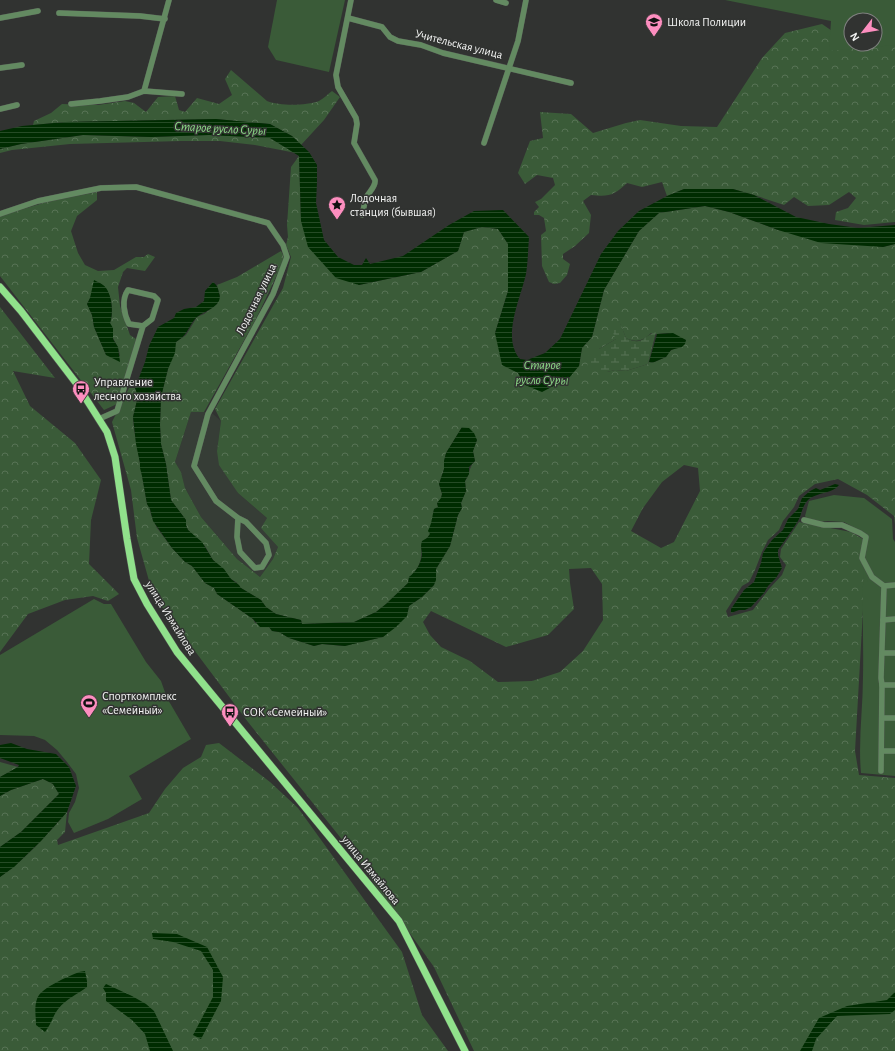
<svg xmlns="http://www.w3.org/2000/svg" width="895" height="1051" viewBox="0 0 895 1051" font-family="'Alegreya Sans',sans-serif">
	<defs>
		<pattern id="forest-crowns" width="20" height="18" patternUnits="userSpaceOnUse"><rect width="20" height="18" fill="#3a5b38"/><path d="M2 6a3 3 0 1 1 6 0M12 15a3 3 0 1 1 6 0" fill="none" stroke="#577355"/></pattern>
		<pattern id="wetland-marsh" width="20" height="14" patternUnits="userSpaceOnUse"><rect width="20" height="14" fill="#3a5b38"/><path d="M1 5h8M5 5V1M11 12h8M15 12V8" fill="none" stroke="#577355"/></pattern>
		<pattern id="water-rules" width="6" height="5" patternUnits="userSpaceOnUse"><rect width="6" height="5" fill="#002c01"/><path d="M0 2.5h6" fill="none" stroke="#264b26"/></pattern>
	</defs>
	<rect width="100%" height="100%" fill="#313331"/>
	<path fill="#363d36" d="M191 412H204L213 414 221 421 217 451 238 493 267 518 262 528 278 547 273 559 260 577 237 559 201 517 185 488 181 472 175 462Z"/>
	<g fill="url(#forest-crowns)" fill-rule="evenodd">
		<path d="M822 24 851 44H875L895 24V222L864 225 835 220 836 212 848 208 856 198 849 192 829 205 808 206 794 197 784 205 754 195 733 189H684L667 196 662 182 642 187 627 183C614 195 610 197 591 195L583 201 591 215 589 233 575 246 563 254V259L570 264 567 275 560 283 554 284 549 282 542 266 541 235 546 231 544 218 539 215H534V212L539 207 535 202 541 199 555 185 553 178 537 175 525 184 518 173 530 141 543 138 540 112 571 114 593 133 626 123 640 120 681 126 717 127 762 58 785 33Z"/>
		<path d="M231 70 267 101C280 106 305 106 319 101 323 99 328 94 332 91L340 97 324 120 301 145 292 136 270 124 216 119 65 122 33 125 34 121 51 113 62 104 98 105 125 101 134 103 146 112 158 97 175 96 179 110 185 112 197 98 219 104 232 95 225 79Z"/>
		<path d="M83 135 151 137 209 135 270 138 296 153 255 145 220 141H181L70 144 12 150 0 153V149L21 144Z"/>
		<path d="M299 156 301 221 359 285 421 272 458 251 464 232 482 227 498 229 508 244V291L495 333 525 385 579 366 582 348 592 337 604 290 639 231 659 213 705 206 729 212 778 230 883 247 895 244V524L894 516 867 495 838 479 815 484 799 496 794 507 783 521 779 530 768 540 762 552 755 570 749 582 742 586 726 611 728 617 753 610 769 589 782 575 786 565 780 557 781 549 799 522 851 532 863 539 866 573 864 592 855 751 859 775 895 778V1051H474L434 967 348 847 248 722 153 595 137 538 131 490 112 422 129 388H135L138 396 133 417 134 429 147 504 150 509 151 515 157 528 172 548 185 562 192 566 205 583 214 588 217 594 253 619 255 623 269 627 272 631 279 632 289 638 314 646 322 644 344 646 383 637 408 611 409 606 422 597 434 585 436 569 450 546 458 515 462 508 461 503 466 491 465 481C471 473 468 468 475 461L473 451 477 440 462 427 446 453 444 461V469L439 484 442 494 441 499 437 503 438 507 434 509C433 514 433 519 432 523 431 528 430 529 430 534L421 546C423 557 419 570 409 577L408 583 386 604 376 612 354 622 302 624 301 620 276 614 266 607 261 600 241 588 236 582 231 579 224 570 213 560 205 546 188 530 186 525V520L171 500 166 464 161 444 160 425 161 397 168 369 176 342 186 335 197 317 204 314 217 304 220 296 217 285 237 277 281 251 285 258 256 319 204 412H191L175 462 181 472 185 488 201 517 237 559 260 577 273 559 278 547 261 528 267 518 238 493 219 465 217 451 221 421 215 409 283 288 291 257 286 245 288 237 287 225 291 167ZM619 321 626 338C636 343 643 341 651 333L657 334 648 364 626 371 615 370 607 372 590 349H599L616 339ZM668 333 686 340 669 352 666 357 652 363 649 362 657 334ZM684 465 698 468 700 491 674 542 661 548 631 531 643 508 662 482ZM591 568 602 584 603 620 583 651 560 672 532 681 498 682 470 661 441 647 430 635 423 622 431 611 506 647 548 635 574 609 570 583 569 569Z"/>
		<path d="M97 192V200L77 216 71 231 78 253 85 265 98 271 114 270 136 257H144L148 254 155 257 145 271 127 268 123 272 118 287 120 306 130 335 136 339 117 404 104 410 0 276V216L46 202ZM98 282C111 288 115 310 110 323 113 329 111 334 114 340 117 346 119 349 120 356L106 355 94 327 92 315 87 304Z"/>
		<path d="M0 307 55 378 13 371 30 406 75 443 101 480 91 520 89 564 119 594 108 601 93 596 65 600 28 614 0 652Z"/>
		<path d="M219 743 270 782 298 808 402 952 422 1015 448 1051H0V877C26 859 46 836 67 812L65 832 57 840 58 845 149 813 165 789 183 768 201 757 206 745Z"/>
		<path d="M0 762 18 767 0 777Z"/>
		<path d="M43 779 53 784 59 794 21 832 0 847V796L11 790Z"/>
	</g>
	<path fill="url(#wetland-marsh)" d="M619 320 626 338C643 347 643 335 656 332L648 364 626 371 615 370 607 372 593 370 587 367 590 349H599L616 339 612 331 617 326Z"/>
	<g fill="#3a5b38" fill-rule="evenodd">
		<path d="M277 0H345L329 72 276 60 268 47Z"/>
		<path d="M725 0H895V45L829 51 831 21ZM851 20H875V44H851Z"/>
		<path d="M834 495 864 498 892 519 893 539 895 542V776L861 773C858 741 863 708 863 676 864 629 860 581 867 535L844 522 828 521 819 522 807 519 805 516 809 501Z"/>
		<path d="M94 599 104 604H111L146 662 161 681 167 698 191 739 129 776 142 799 108 819 74 833 68 822 69 813 75 802 79 788 76 774 67 762 57 750 45 740 34 736 0 735V655Z"/>
	</g>
	<g fill="url(#water-rules)">
		<path d="M216 119 270 124 292 136 309 152 317 165V182L316 203 324 240 338 257 354 265H362L366 258 370 264 403 256 449 225 474 211 503 210 529 237C528 249 528 262 526 274 521 297 501 338 520 359L527 360 545 353 560 339 601 254 618 231 639 211 667 196 684 189H733L754 195 796 217 829 224 858 228 895 225V244L883 247 821 243 778 230 729 212 705 206 659 213 639 231 604 290 592 337 582 348 579 366 569 378 542 392 525 385 518 373 502 365 495 333 508 291V244L498 229 482 227 464 232 458 251 421 272 392 278 359 285 336 278 308 247 301 221 299 156 270 138 209 135 151 137 83 135 21 144 0 149V131L22 126 65 122Z"/>
		<path d="M94 280C97 282 101 283 103 285 112 291 114 314 110 323L113 328V339L118 347 120 362 106 355 94 327 92 315 87 304 90 298Z"/>
		<path d="M213 282C217 285 218 288 219 293 224 307 203 311 196 318 187 328 189 334 176 342L175 353 168 369 161 397 160 425 161 444 166 464 171 500 186 520V525L188 530 202 542 213 560 224 569 231 579 239 585 241 588 261 600 266 607 276 614 301 620 302 624 354 622 376 612 386 604 408 583 409 577C416 572 421 563 422 555 422 550 420 546 422 541L427 538 430 534 428 531C432 523 432 517 434 509L438 507 437 503 441 498 442 494 439 484 444 469V461L446 453 462 427 469 428 474 433 477 440 473 451 475 461 469 467V474L465 481 466 491 461 503 462 508 458 515 450 546 436 569V580L434 585 422 597 409 606 407 616 396 627 383 637 345 646 322 644 314 646 289 638 279 632 272 631 269 627H260L253 619 217 594 214 588 205 583 192 566 185 562 172 548 153 521 150 509 147 504 142 476 140 468V463L136 444 133 417 138 396 135 388 145 362 149 346 158 327 174 318 176 313 184 309 196 307 204 301 205 291Z"/>
		<path d="M673 333 686 340 685 344 682 347 671 350 666 357 652 363 649 362 657 334Z"/>
		<path d="M835 484 839 485C832 494 818 492 809 499 802 505 802 514 798 521 792 531 785 540 778 550V555L782 568 776 578 768 586 764 593 751 607 745 610H739L731 613V609L744 590 754 582 761 563 763 553 767 547 772 540 783 530 788 519 798 509 802 498 810 491 816 488 820 490Z"/>
		<path d="M11 743 27 749 56 754 69 767 76 786 67 812 41 841 14 867 0 877V847L21 832 59 794 53 784 43 779 11 790 0 796V777L18 767 19 765 0 758V745Z"/>
		<path d="M152 933 177 934 207 947 223 977 221 1001 201 1039 193 1035 213 997V970L201 951 173 942 153 939Z"/>
		<path d="M85 971 87 981V987C78 994 66 999 59 1008 53 1015 51 1025 45 1032L36 1025C36 1017 34 1007 37 999 41 987 68 977 79 972Z"/>
		<path d="M106 984 132 996 146 1004 154 1011 173 1051H150L145 1034 132 1020 106 1001V993L103 988Z"/>
		<path d="M895 992V1010L890 1014 837 1016 816 1039 812 1051H800L819 1018 847 1006 887 1000Z"/>
	</g>
	<g fill="none" stroke-linecap="round" stroke-linejoin="round">
		<g stroke="#505250" stroke-width="6">
			<g id="minor">
				<path d="M351 0 336 75 338 87 356 118 357 124 354 143 375 180C376 186 370 191 367 196 364 202 364 209 362 215"/>
				<path d="M496 0 506 3"/>
				<path d="M59 13 140 16 165 19"/>
				<path d="M0 18 38 11"/>
				<path d="M348 18 382 27 390 37 398 41 421 45 443 53 571 83"/>
				<path d="M0 68 22 65"/>
				<path d="M144 91 169 0"/>
				<path d="M71 104 100 101 128 97 144 91 182 94"/>
				<path d="M0 109 17 105"/>
				<path d="M484 143 518 41 526 0"/>
				<path d="M0 214 38 201 101 188 136 187 268 223 283 245 287 257 273 294 208 414 194 466 216 501 238 518 246 522 266 543 269 555 262 567 255 568 240 552 237 537 238 518"/>
				<path d="M99 419 117 411 143 326 152 319 158 300 154 296 128 290C121 300 124 314 129 324L143 326"/>
				<path d="M804 520 824 525H842L860 533 866 537 862 558 872 577 884 586 881 678 882 685 881 771"/>
				<path d="M884 586 895 585"/>
				<path d="M883 620 895 619"/>
				<path d="M883 653H895"/>
				<path d="M882 685H895"/>
				<path d="M882 718H895"/>
				<path d="M882 751H895"/>
			</g>
		</g>
		<g stroke="#505250" stroke-width="8">
			<path id="major" d="M0 287 21 311 76 383 107 432 115 457 127 539 134 579 147 604 177 652 399 921 465 1051"/>
		</g>
		<use href="#minor" stroke="#638a61" stroke-width="5.5"/>
		<use href="#major" stroke="#90e18b" stroke-width="7"/>
	</g>
	<defs>
		<g id="school-pin" transform="scale(0.9)"><path d="M0 17L-7.5 6A9.5 9.5 0 1 1 7.5 6Z" fill="#fd8ebf" stroke="#313331"/><path d="M0-5L7-2L0 1L-7-2ZM-4 1L0 2.5L4 1V4Q0 6-4 4Z" fill="#111"/></g>
		<g id="sight-pin" transform="scale(0.9)"><path d="M0 17L-7.5 6A9.5 9.5 0 1 1 7.5 6Z" fill="#fd8ebf" stroke="#313331"/><path d="M0-6L1.8-2.2L6-1.7L2.9 1.2L3.7 5.4L0 3.3L-3.7 5.4L-2.9 1.2L-6-1.7L-1.8-2.2Z" fill="#111"/></g>
		<g id="bus-pin" transform="scale(0.9)"><path d="M0 17L-7.5 6A9.5 9.5 0 1 1 7.5 6Z" fill="#fd8ebf" stroke="#313331"/><path d="M-5-6H5V4H4V6H2V4H-2V6H-4V4H-5ZM-3.5-4V0h7V-4ZM-3.5 1.2v1.5H-2V1.2ZM2 1.2v1.5H3.5V1.2Z" fill="#111"/></g>
		<g id="stadium-pin" transform="scale(0.9)"><path d="M0 17L-7.5 6A9.5 9.5 0 1 1 7.5 6Z" fill="#fd8ebf" stroke="#313331"/><path d="M0-5a6.5 5 0 1 0 0 10a6.5 5 0 1 0 0-10ZM-3.5-1.8h7v3.6h-7Z" fill="#111"/></g>
	</defs>
	<g fill-rule="evenodd">
		<use href="#school-pin" x="654" y="22"/>
		<use href="#sight-pin" x="337" y="205"/>
		<use href="#bus-pin" x="81" y="389"/>
		<use href="#stadium-pin" x="89" y="703"/>
		<use href="#bus-pin" x="230" y="712"/>
	</g>
	<g text-anchor="middle" dominant-baseline="central" stroke-width="3" stroke-linejoin="round" paint-order="stroke">
		<g font-size="12" fill="#f3f4f3" stroke="#313331" text-anchor="start">
			<text x="667" y="22">Школа Полиции</text>
			<text x="350" y="198">Лодочная<tspan x="350" dy="14">станция (бывшая)</tspan></text>
			<text x="94" y="382">Управление<tspan x="94" dy="14">лесного хозяйства</tspan></text>
			<text x="102" y="696">Спорткомплекс<tspan x="102" dy="14">«Семейный»</tspan></text>
			<text x="243" y="712">СОК «Семейный»</text>
		</g>
		<g font-size="12" fill="#f3f4f3" stroke="#313331">
			<text transform="translate(459 44) rotate(14)">Учительская улица</text>
			<text transform="translate(256 299) rotate(-64)">Лодочная улица</text>
			<text transform="translate(171 618) rotate(58)">улица Измайлова</text>
			<text transform="translate(371 870) rotate(51)">улица Измайлова</text>
		</g>
		<g font-size="13" font-style="italic" fill="#8cda87" stroke="#313331">
			<text transform="translate(220 129) rotate(3)">Старое русло Суры</text>
			<text x="542" y="365">Старое<tspan x="542" dy="15">русло Суры</tspan></text>
		</g>
	</g>
	<g transform="translate(863 32) rotate(239)"><circle r="19" fill="#313331" stroke="#7f807f"/>
	<path d="M0-3L7 15L0 10L-7 15Z" fill="#fd8ebf"/>
	<text y="-6" font-size="11" font-weight="bold" text-anchor="middle" fill="#f3f4f3">N</text>
	</g>
</svg>
